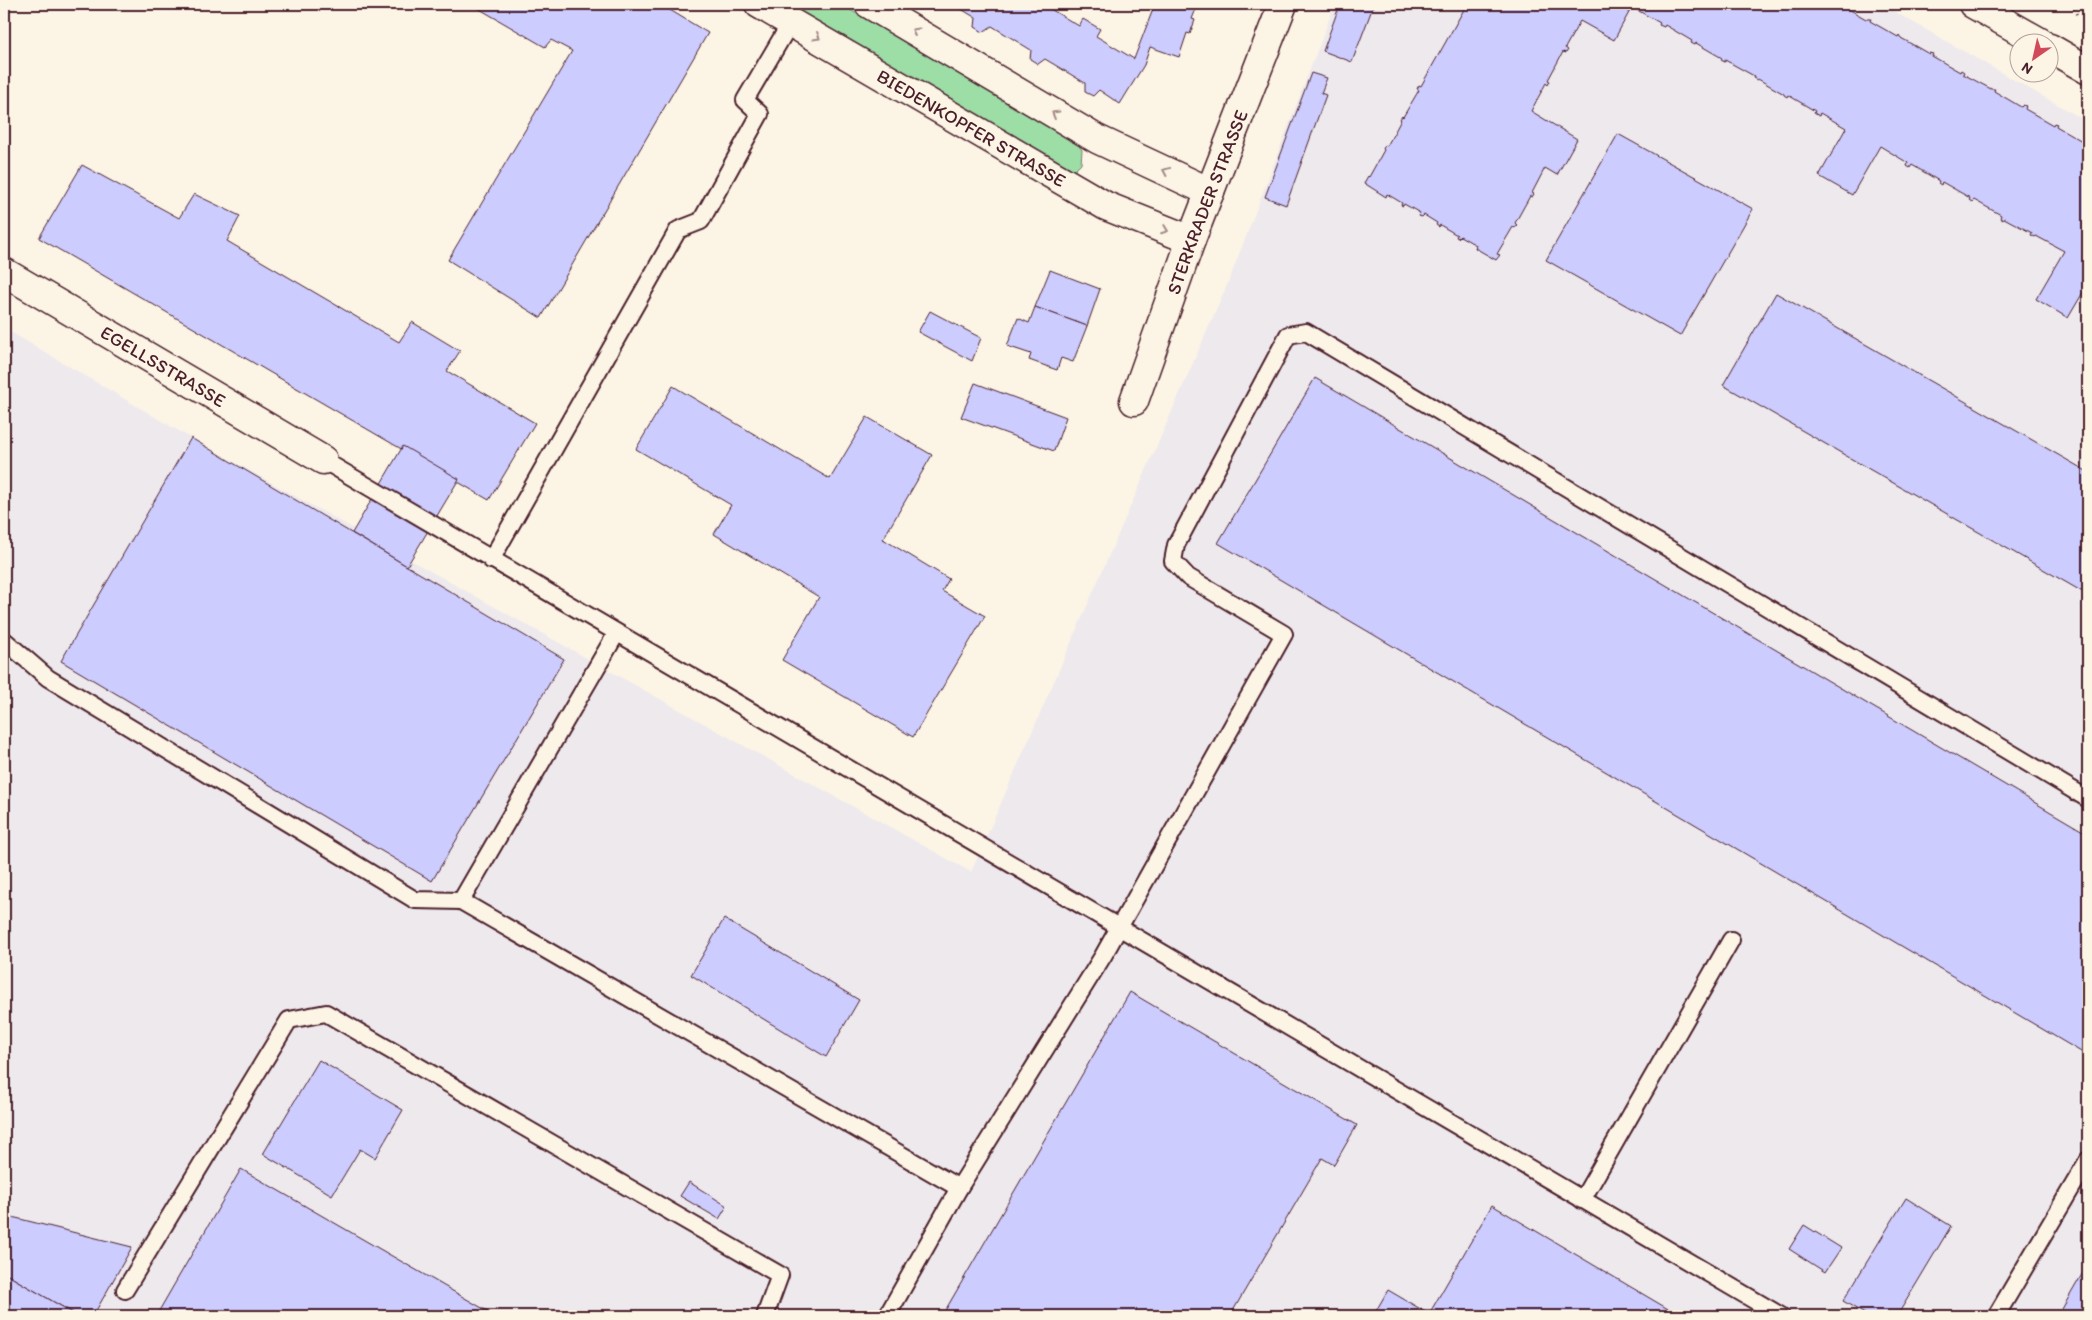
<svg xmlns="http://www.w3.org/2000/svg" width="2092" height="1320" viewBox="0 0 2092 1320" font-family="Itim,sans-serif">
	<rect width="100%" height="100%" fill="#fcf5e5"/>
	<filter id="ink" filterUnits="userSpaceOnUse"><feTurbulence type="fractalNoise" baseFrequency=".02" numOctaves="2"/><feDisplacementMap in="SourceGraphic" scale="10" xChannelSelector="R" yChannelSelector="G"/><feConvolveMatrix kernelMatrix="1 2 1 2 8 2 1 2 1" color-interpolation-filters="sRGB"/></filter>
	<g filter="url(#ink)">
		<path fill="#eee9ed" d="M1335 4H1881L2088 122V1316H4V328L191 438 971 872 1230 278Z"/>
		<path fill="#9ddda6" stroke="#747e68" d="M776 4H840L1076 142 1082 150 1081 164 1074 171 1069 173Z"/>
		<g fill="#ccf" stroke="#4a1f2b">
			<path d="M471 4H660L708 33 541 318 448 260 572 51 551 40 545 47Z"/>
			<path d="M953 4H1042L1079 26 1083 19 1100 29 1096 36 1134 59 1155 4H1198L1192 19 1195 20 1190 34 1187 33 1179 57 1150 47 1144 65 1120 104 1099 90 1093 96 1085 92V83L1045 59 1038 64 1030 59 1031 50 992 26 983 32 975 27 976 18Z"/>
			<path d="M1340 4H1374L1352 62 1323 51Z"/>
			<path d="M1467 4H1840L1866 19H1871L1870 21 1898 37 1899 35 1901 38 1929 54V53L1933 54 1932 56 1960 72 1961 70 1964 72 1963 74 1991 89H1995L1994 91 2021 107 2023 105 2026 106 2025 109 2053 125 2054 123 2057 124 2056 126 2084 142 2085 140 2088 142V284L2068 318 2036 299 2064 251 2036 236 2035 237 2031 235 2032 233 2004 218 2003 220 2000 218 2001 215 1974 200 1972 202 1969 200 1970 198 1942 182 1941 185 1938 183 1939 181 1912 165 1910 168 1907 166 1908 163 1880 146 1852 195 1819 176 1846 128 1820 113 1819 116 1814 113 1815 111 1788 95 1787 97 1784 95V94L1758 79 1757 80 1753 78 1754 76 1725 60V62L1721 60 1722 58 1696 43 1695 45 1691 43 1692 41 1665 25 1664 27 1659 25 1660 23 1632 7 1614 40 1580 21 1565 48 1568 50 1566 53 1563 52 1548 80 1550 81 1548 85 1546 83 1531 111 1577 139 1557 175 1545 168 1532 193 1534 194 1532 197 1530 196 1515 223 1517 225 1515 228 1513 227 1497 254 1500 255 1496 260 1475 248 1476 245 1460 236 1458 238 1456 237 1457 235 1440 225 1439 227 1436 225 1437 223 1424 215 1422 217 1419 216 1420 213 1404 204 1403 206 1401 205 1402 203 1387 194 1386 197 1364 183 1368 176 1369 177 1384 150 1383 149 1385 145 1387 146 1401 120 1400 119 1402 116 1403 117 1419 90 1417 89 1419 85 1421 86Z"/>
			<path d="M1311 73 1327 78 1321 93 1326 95 1286 205 1265 197Z"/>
			<path d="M1618 134 1753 209 1680 336 1546 260Z"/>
			<path d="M82 165 179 218 194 194 240 216 227 241 399 342 412 322 460 351 447 371 535 423 489 500 39 238Z"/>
			<path d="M1050 270 1100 289 1087 326 1035 307Z"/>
			<path d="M1776 293 2088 472V595L1723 385Z"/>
			<path d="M1035 307 1087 326 1073 362 1061 358 1057 370 1029 360 1031 354 1007 346 1018 318 1029 323Z"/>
			<path d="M930 311 981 338 972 361 918 332Z"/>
			<path d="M1315 378 2088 834V1056L1218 543Z"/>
			<path d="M975 383 1066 417 1054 451 961 417Z"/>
			<path d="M673 386 830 479 867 417 932 455 883 539 949 579 942 591 985 616 913 737 782 660 819 597 714 534 731 505 636 449Z"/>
			<path d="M191 438 564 659 432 881 61 661Z"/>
			<path d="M403 446 459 479 407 566 352 533Z"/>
			<path d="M724 919 859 1000 826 1057 691 975Z"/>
			<path d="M1130 992 1357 1125 1334 1165 1322 1158 1230 1316H942Z"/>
			<path d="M319 1060 403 1110 375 1158 360 1149 332 1195 263 1154Z"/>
			<path d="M241 1169 496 1316H156Z"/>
			<path d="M689 1182 727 1206 719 1219 680 1196Z"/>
			<path d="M1906 1198 1951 1226 1897 1316H1868L1843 1301Z"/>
			<path d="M1492 1205 1680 1316H1373L1388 1290 1429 1314Z"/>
			<path d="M4 1215 132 1247 93 1316H78L4 1273Z"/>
			<path d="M1804 1225 1841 1248 1825 1272 1789 1249Z"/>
			<path d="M2088 1264V1316H2058Z"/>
			<path d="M4 1273 78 1316H4Z"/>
		</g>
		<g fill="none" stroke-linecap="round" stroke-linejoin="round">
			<g stroke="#4a1f2b" stroke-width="20">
				<g id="lane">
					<path d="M323 460 1781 1316"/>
					<path d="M491 560 678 230 701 221 760 114 745 100 791 22"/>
					<path d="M616 634 461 901 959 1188"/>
					<path d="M4 640 48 678 415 900 461 901"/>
					<path d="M1582 1200 1731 940"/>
					<path d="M125 1290 289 1020 326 1013 780 1275 765 1316"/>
					<path d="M887 1316 959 1188 1103 956 1284 634 1188 577 1173 561 1176 545 1288 335 1306 332 2088 799"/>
					<path d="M1996 1316 2088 1160"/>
				</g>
			</g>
			<g stroke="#4a1f2b" stroke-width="31">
				<g id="street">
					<path id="s1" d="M759 4 1106 206 1191 240"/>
					<path d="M869 4 1097 139 1210 192"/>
					<path d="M1973 4 2040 42"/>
					<path d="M2050 48 2088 70"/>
					<path id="s2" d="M4 272 323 460"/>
					<path id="s3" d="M1134 401 1191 240 1283 4"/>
				</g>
			</g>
			<path stroke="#4a1f2b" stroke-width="3" stroke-dasharray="1 4" stroke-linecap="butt" d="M2072 4 2077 15"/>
			<use href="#lane" stroke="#fcf5e5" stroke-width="16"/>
			<use href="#street" stroke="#fcf5e5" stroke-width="28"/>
		</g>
		<defs><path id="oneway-chevron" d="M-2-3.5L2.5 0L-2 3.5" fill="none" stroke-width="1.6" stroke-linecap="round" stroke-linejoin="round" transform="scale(1.25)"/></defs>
		<g stroke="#a38a88">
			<use href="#oneway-chevron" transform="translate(915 31) rotate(-149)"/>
			<use href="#oneway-chevron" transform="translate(817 37) rotate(30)"/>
			<use href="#oneway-chevron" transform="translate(1055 114) rotate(-149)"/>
			<use href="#oneway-chevron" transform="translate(1166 171) rotate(-155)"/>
			<use href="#oneway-chevron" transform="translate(1165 230) rotate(21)"/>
		</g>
	</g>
	<g text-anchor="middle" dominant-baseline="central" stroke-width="4" stroke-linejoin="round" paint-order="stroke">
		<g font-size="19" fill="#4a1f2b" stroke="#fcf5e5">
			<text stroke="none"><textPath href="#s1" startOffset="246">BIEDENKOPFER STRASSE</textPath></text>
			<text stroke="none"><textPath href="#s3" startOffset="212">STERKRADER STRASSE</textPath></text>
			<text stroke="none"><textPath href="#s2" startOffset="185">EGELLSSTRASSE</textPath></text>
		</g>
	</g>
	<rect width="2092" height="1320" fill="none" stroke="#fcf5e5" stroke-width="20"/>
	<rect x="10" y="10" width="2072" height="1300" fill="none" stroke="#4a1f2b" stroke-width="2" filter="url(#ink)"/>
	<g transform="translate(2034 58) rotate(214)"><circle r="24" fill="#fcf5e5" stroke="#b59f9b"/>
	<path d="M0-4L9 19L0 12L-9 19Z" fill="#d1495b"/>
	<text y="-8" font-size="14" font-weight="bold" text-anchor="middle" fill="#4a1f2b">N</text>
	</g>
</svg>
